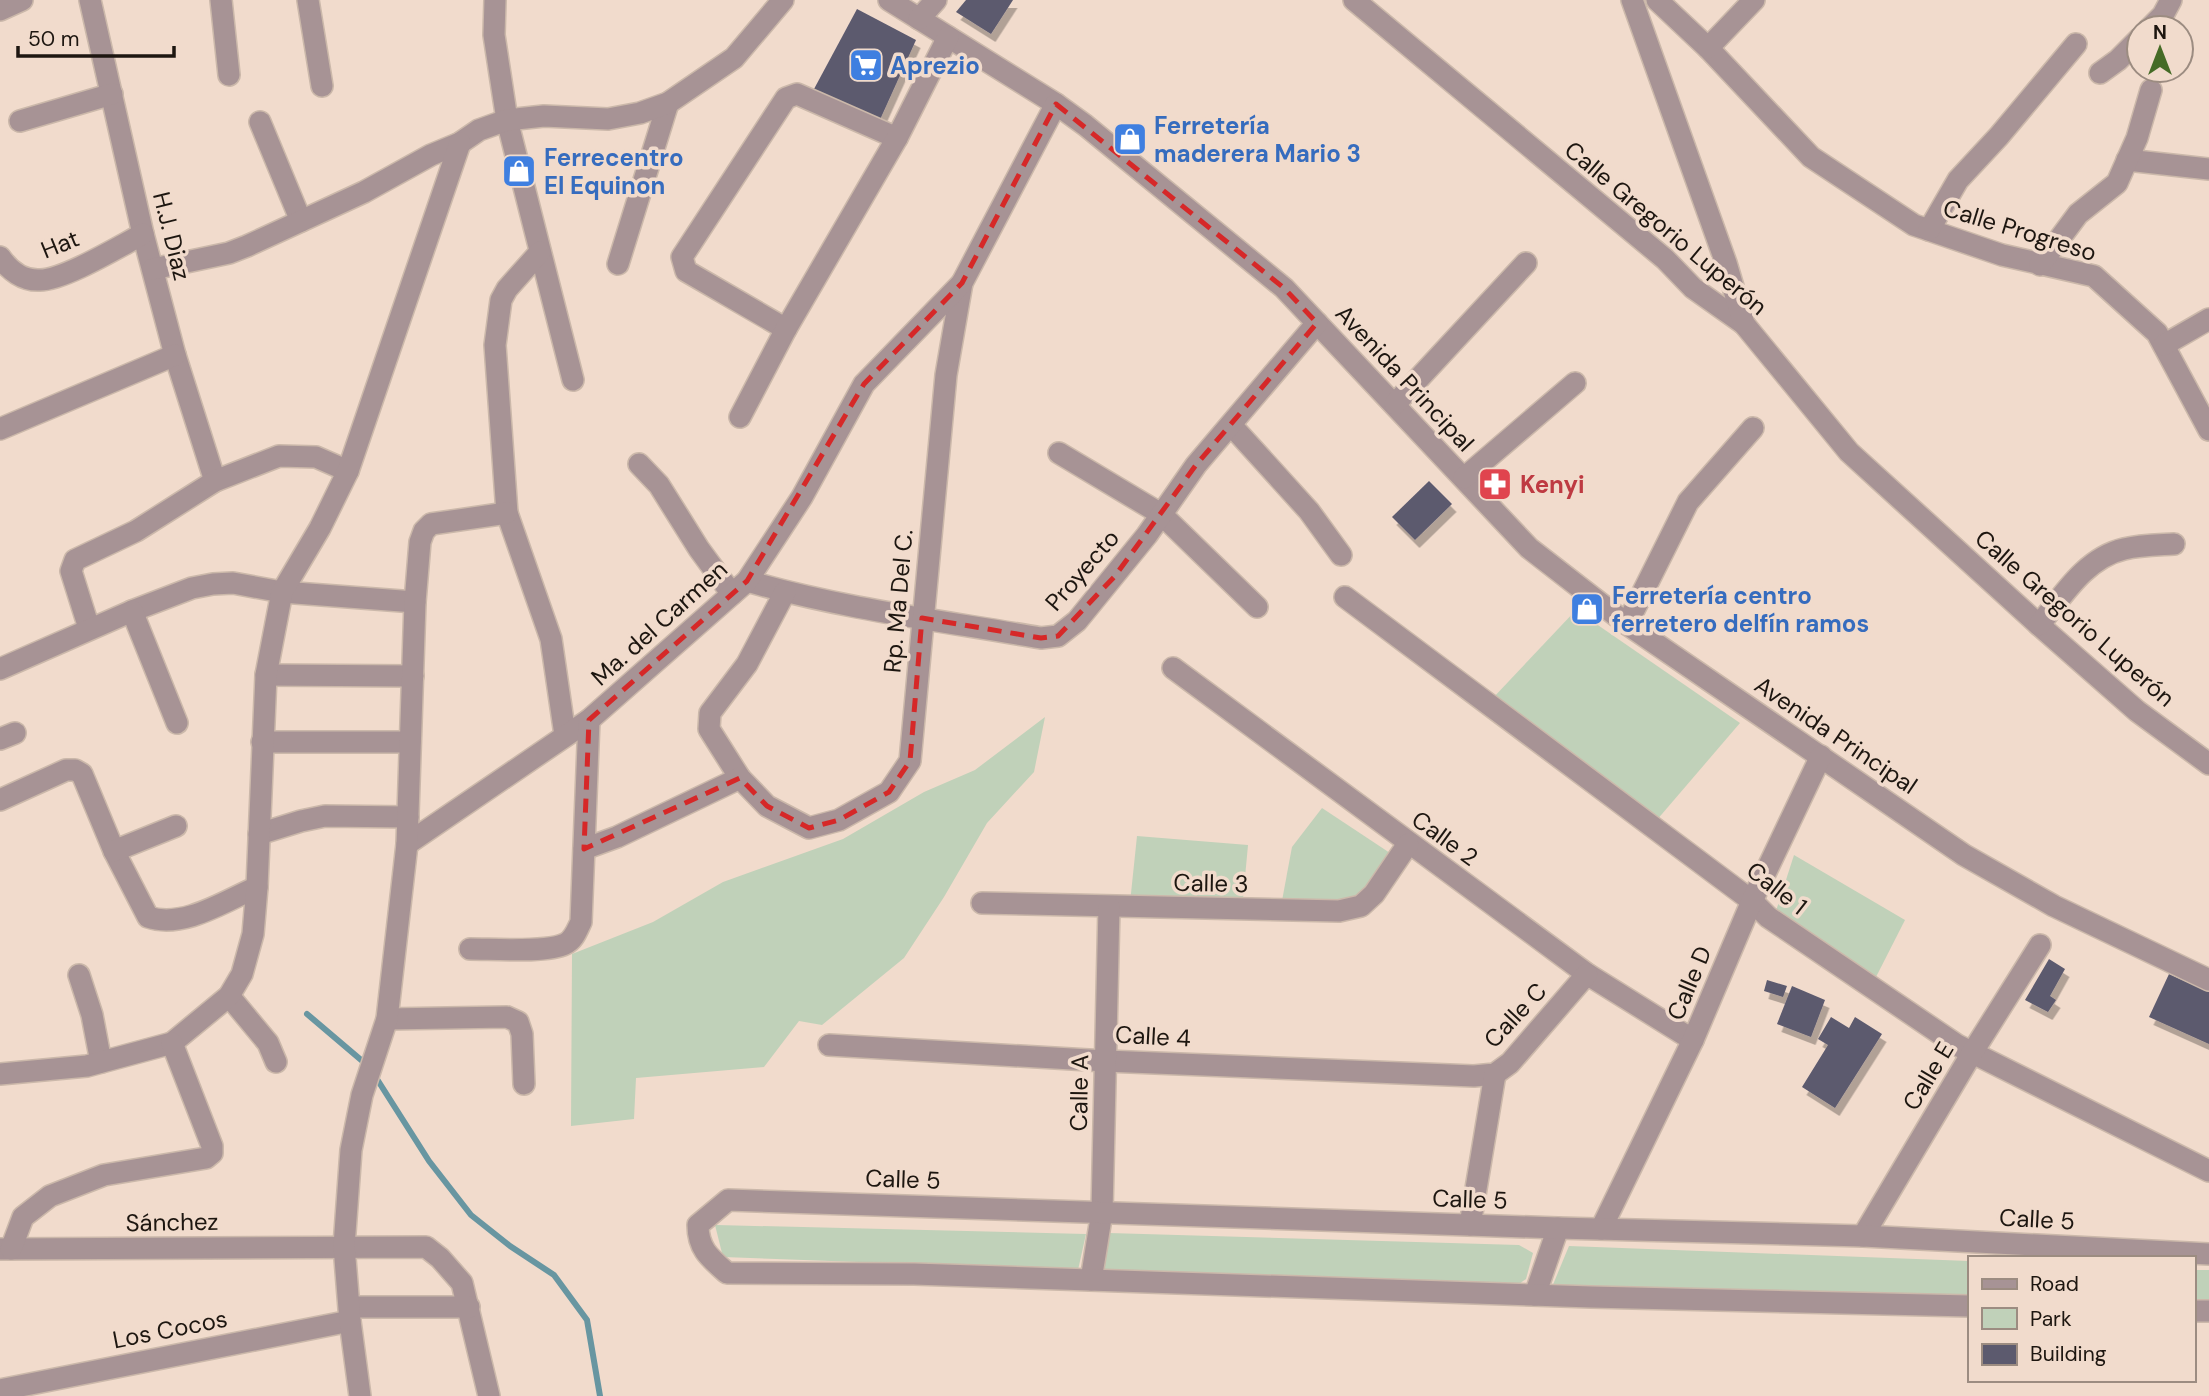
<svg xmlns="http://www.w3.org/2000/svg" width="2209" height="1396" viewBox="0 0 2209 1396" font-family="'DM Sans',sans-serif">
	<defs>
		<filter id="shadow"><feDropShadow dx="4.5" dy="8" stdDeviation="0" flood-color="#0004"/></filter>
	</defs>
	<rect width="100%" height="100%" fill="#f1dbcc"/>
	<g fill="#c0d1b9">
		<path d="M1576 610 1740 723 1656 821 1492 699Z"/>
		<path d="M1045 717 1034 772 987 823 944 897 904 958 822 1025 799 1021 764 1067 636 1078 634 1119 571 1126 572 954 653 922 723 882 843 839 924 792 975 770Z"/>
		<path d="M1322 808 1393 855 1359 906H1281L1292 847Z"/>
		<path d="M1137 836 1248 845 1242 909 1130 903Z"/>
		<path d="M1794 855 1905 920 1876 977 1776 911Z"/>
		<path d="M712 1213 717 1225 1086 1234 1078 1270 723 1257Z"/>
		<path d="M1109 1233 1519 1245 1533 1253 1526 1279 1516 1286 1102 1280Z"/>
		<path d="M1569 1246 1969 1261V1301L1552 1287Z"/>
		<path d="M2193 1270H2209V1310L2193 1309Z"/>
	</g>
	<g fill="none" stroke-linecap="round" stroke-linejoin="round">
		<g stroke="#6896a1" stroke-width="6">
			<path d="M307 1014 367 1065"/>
			<path d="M375 1076 429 1161 471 1215 510 1246 554 1275 587 1320 600 1396"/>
		</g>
	</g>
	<g fill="#5c5a6e" filter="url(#shadow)">
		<path d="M966 0H1013L991 34 956 12Z"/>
		<path d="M857 9 916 40 878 124 814 89Z"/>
		<path d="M1429 481 1452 504 1415 540 1392 517Z"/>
		<path d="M2049 959 2065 969 2050 996 2056 1000 2048 1012 2025 1000Z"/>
		<path d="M2169 974 2209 992V1044L2149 1017Z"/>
		<path d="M1767 980 1787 986 1783 997 1764 991Z"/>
		<path d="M1792 986 1825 1000 1811 1037 1777 1024Z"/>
		<path d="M1831 1017 1849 1028 1855 1017 1882 1034 1835 1108 1802 1087 1828 1045 1818 1039Z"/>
	</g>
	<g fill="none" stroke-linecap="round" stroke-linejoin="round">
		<g stroke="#cbb8aa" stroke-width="24">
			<g id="minor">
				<path d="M90 0 143 234 175 355 215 481"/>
				<path d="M221 0 229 75"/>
				<path d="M308 0 322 86"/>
				<path d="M495 0 494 35 507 120 573 380"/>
				<path d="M889 0 1056 104 1085 125 1284 288 1529 548 1627 624 1964 855 2054 906 2209 980"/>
				<path d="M1354 0 1665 259 1693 288 1744 324 1849 452 2039 625 2137 711 2209 764"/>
				<path d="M1632 0 1726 263 1744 324"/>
				<path d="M1657 0 1708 48 1811 157 1914 225 2002 255 2094 276 2157 333 2209 430"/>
				<path d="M0 10 22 0"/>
				<path d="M919 19 936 0"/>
				<path d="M2150 28 2163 15 2171 0"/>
				<path d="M1708 48 1754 0"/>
				<path d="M2100 73 2118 60 2139 39"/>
				<path d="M20 121 112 94"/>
				<path d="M260 122 301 221"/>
				<path d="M2127 160 2209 169"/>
				<path d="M1929 230 1958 180 1999 136 2076 44"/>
				<path d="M540 252 507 289 501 300 495 345 507 513 551 639 565 735"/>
				<path d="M0 257C9 270 23 281 40 280 64 280 120 246 143 234"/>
				<path d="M618 264 668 103"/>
				<path d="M2040 265 2078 214 2117 183 2137 138 2151 90"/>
				<path d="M153 269 229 253 247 246 364 192 431 155 460 143 479 130 507 120 544 116 608 119 640 113 668 103 734 58 783 0"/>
				<path d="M786 329 686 271 682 257 786 98 797 94 897 138"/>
				<path d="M2164 345 2209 319"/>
				<path d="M1395 404 1526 263"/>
				<path d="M740 417 786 329 897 138 948 37"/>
				<path d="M1231 425 1309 511 1341 555"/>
				<path d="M0 429 175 355"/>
				<path d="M1059 453 1161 514 1257 607"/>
				<path d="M639 464 659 485 699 549 732 594"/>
				<path d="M1464 478 1575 383"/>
				<path d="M747 581C843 609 943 621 1041 638L1058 636 1077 621 1147 535 1196 465 1317 323"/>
				<path d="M785 592 747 664 710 713 709 729 740 778 767 806 809 828 839 820 889 792 910 761 946 375 962 283 1056 104"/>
				<path d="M1345 597 1752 901 1768 917 1957 1045 2209 1171"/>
				<path d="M132 611 192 588 213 584 233 583 282 592 415 602"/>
				<path d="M1627 624 1688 502 1753 428"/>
				<path d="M2039 625C2062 597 2085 558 2124 549 2140 545 2157 545 2174 544"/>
				<path d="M89 628 71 571 75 560 136 531 215 481 279 456 316 457 348 471"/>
				<path d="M1173 668 1587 974 1693 1040"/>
				<path d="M0 669 132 611 177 723"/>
				<path d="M266 675 413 676"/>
				<path d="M0 739 15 733"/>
				<path d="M262 742H410"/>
				<path d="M0 800 66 770H75L82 774 114 851 148 917C183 929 225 901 257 887"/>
				<path d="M259 834 301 821 325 816 408 817"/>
				<path d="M407 844 589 720 747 581 802 497 864 384 962 283"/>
				<path d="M584 849 617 837 740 778"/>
				<path d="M114 851 176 826"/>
				<path d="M982 903 1339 911 1361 906 1374 894 1408 844"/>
				<path d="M470 949C493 949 547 953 565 944 574 940 577 930 581 922L589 720"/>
				<path d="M79 975 92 1015 101 1062"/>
				<path d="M229 996 268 1043 276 1062"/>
				<path d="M387 1019 507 1017 518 1022 522 1034 524 1084"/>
				<path d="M829 1045 1106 1061 1474 1076 1495 1074 1510 1063 1587 974"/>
				<path d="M0 1074 87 1066 172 1043 229 996 242 974 253 934 257 887 266 675 282 592 320 528 348 471 460 143"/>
				<path d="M1470 1225 1495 1074"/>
				<path d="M1601 1229 1693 1040 1752 901 1821 756"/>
				<path d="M1863 1236 1972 1053 2040 945"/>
				<path d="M0 1249 426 1247 440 1258 462 1283 489 1396"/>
				<path d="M11 1249 23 1217 50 1196 104 1175 206 1158 212 1153V1146L172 1043"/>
				<path d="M1091 1280 1102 1212 1109 907"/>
				<path d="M1535 1295 1558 1228"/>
				<path d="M1969 1306 1591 1297 914 1274 727 1273C710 1258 698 1249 698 1225L728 1200 1558 1228 1863 1236 2209 1254"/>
				<path d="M350 1307H469"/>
				<path d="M2193 1311H2209"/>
				<path d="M0 1390 350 1321"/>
				<path d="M360 1396 350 1321 344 1246 351 1150 362 1095 387 1019 407 844 415 602 420 542 424 531 431 524 507 513"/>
			</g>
		</g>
		<use href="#minor" stroke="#a79395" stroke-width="21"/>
	</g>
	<path fill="none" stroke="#d62828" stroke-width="5" stroke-dasharray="14 9" stroke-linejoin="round" d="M1056 104 1284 288 1317 323 1196 465 1115 576 1058 636 1041 638 922 618 910 761 889 792 839 820 809 828 767 806 740 778 584 849 589 720 747 581 864 384 962 283Z"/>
	<defs>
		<g id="supermarket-square" transform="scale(1.75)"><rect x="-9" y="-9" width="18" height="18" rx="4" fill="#3f7fe0" stroke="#f1dbcc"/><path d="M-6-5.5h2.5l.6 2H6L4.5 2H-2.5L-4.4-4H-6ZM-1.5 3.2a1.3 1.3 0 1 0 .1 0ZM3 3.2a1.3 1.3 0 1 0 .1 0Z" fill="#fff"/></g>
		<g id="shop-square" transform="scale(1.75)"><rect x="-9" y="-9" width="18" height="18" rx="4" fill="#3f7fe0" stroke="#f1dbcc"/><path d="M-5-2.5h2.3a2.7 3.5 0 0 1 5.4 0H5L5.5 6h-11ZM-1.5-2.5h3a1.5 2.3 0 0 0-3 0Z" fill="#fff"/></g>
		<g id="pharmacy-square" transform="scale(1.75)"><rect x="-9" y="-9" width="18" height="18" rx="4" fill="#e0444e" stroke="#f1dbcc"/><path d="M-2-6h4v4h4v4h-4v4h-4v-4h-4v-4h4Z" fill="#fff"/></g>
	</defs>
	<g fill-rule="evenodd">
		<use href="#supermarket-square" x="866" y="65"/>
		<use href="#shop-square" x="1130" y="139"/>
		<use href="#shop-square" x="519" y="171"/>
		<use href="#pharmacy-square" x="1495" y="484"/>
		<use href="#shop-square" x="1587" y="609"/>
	</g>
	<g text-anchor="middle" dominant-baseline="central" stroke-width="7" stroke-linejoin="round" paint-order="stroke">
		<g font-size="24" font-weight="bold" fill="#366cbe" stroke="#f1dbcc" text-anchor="start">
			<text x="890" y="65">Aprezio</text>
			<text x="1154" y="125">Ferretería<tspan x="1154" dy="28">maderera Mario 3</tspan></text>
			<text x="544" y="157">Ferrecentro<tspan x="544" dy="28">El Equinon</tspan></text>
			<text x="1612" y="595">Ferretería centro<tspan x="1612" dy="28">ferretero delfín ramos</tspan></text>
		</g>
		<g font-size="24" fill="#1d1610" stroke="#f1dbcc">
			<text transform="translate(1666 228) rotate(40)">Calle Gregorio Luperón</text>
			<text transform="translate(2020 230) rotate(17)">Calle Progreso</text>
			<text transform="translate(172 236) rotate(76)">H.J. Diaz</text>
			<text transform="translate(60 244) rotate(-22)">Hat</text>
			<text transform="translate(1405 378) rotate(47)">Avenida Principal</text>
			<text transform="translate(1082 570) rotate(-49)">Proyecto</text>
			<text transform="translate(898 601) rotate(-85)">Rp. Ma Del C.</text>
			<text transform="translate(2075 618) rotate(41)">Calle Gregorio Luperón</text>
			<text transform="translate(659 623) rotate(-42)">Ma. del Carmen</text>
			<text transform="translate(1836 735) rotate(34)">Avenida Principal</text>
			<text transform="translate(1445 838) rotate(36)">Calle 2</text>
			<text transform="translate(1211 883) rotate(1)">Calle 3</text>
			<text transform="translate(1777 888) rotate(38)">Calle 1</text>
			<text transform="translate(1689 983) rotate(-67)">Calle D</text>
			<text transform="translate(1515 1015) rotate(-47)">Calle C</text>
			<text transform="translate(1153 1036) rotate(3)">Calle 4</text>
			<text transform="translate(1928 1076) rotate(-59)">Calle E</text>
			<text transform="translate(1079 1093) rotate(-89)">Calle A</text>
			<text transform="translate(903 1179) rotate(2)">Calle 5</text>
			<text transform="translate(1470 1199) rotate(2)">Calle 5</text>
			<text transform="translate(2037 1219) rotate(3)">Calle 5</text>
			<text transform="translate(172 1222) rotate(-1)">Sánchez</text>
			<text transform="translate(170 1329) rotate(-11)">Los Cocos</text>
		</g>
		<g font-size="24" font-weight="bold" fill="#be3a42" stroke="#f1dbcc" text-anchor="start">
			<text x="1520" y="484">Kenyi</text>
		</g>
	</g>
	<rect x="1968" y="1256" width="228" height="126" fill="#f1dbcc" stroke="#9c8c81" stroke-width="2"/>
	<rect x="1982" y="1279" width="35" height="10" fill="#a79395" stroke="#9c8c81" stroke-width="2"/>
	<text x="2030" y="1291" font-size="21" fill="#1d1610">Road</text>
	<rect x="1982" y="1308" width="35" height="21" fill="#c0d1b9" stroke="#9c8c81" stroke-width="2"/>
	<text x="2030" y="1326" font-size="21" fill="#1d1610">Park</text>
	<rect x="1982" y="1344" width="35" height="21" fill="#5c5a6e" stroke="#9c8c81" stroke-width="2"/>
	<text x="2030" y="1361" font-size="21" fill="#1d1610">Building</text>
	<g transform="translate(2160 49)"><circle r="33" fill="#f1dbcc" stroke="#9c8c81" stroke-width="2"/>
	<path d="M0-5L12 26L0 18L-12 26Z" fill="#456b26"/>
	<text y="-10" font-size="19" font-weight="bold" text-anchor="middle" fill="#1d1610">N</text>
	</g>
	<path d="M18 46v10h156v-10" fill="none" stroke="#1d1610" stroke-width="3.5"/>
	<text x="28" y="46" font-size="21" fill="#1d1610" stroke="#f1dbcc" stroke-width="5" paint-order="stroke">50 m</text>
</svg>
